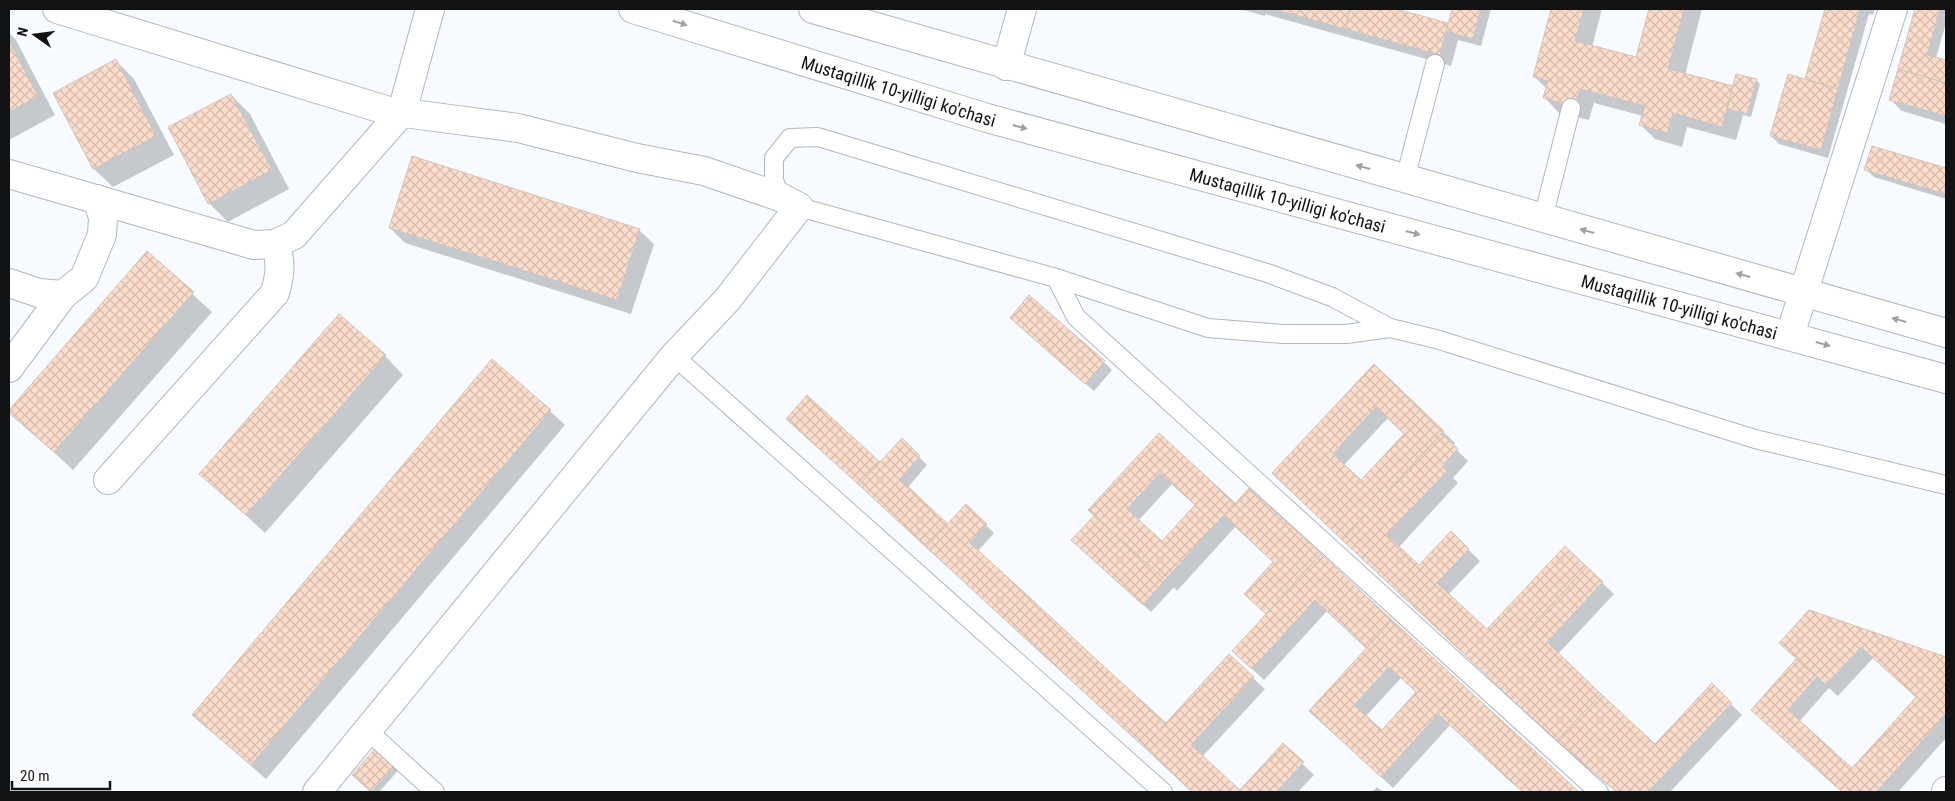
<svg xmlns="http://www.w3.org/2000/svg" width="1955" height="801" viewBox="0 0 1955 801" font-family="'Roboto Condensed',sans-serif">
	<defs>
		<pattern id="building-cross-hatch" width="8" height="8" patternUnits="userSpaceOnUse" patternTransform="scale(1.25)"><rect width="8" height="8" fill="#fcdccb"/><path d="M0 0l8 8M0 8l8-8" fill="none" stroke="#d7bcad"/></pattern>
	</defs>
	<rect width="100%" height="100%" fill="#f7fbff"/>
	<g fill="#0003" fill-rule="evenodd">
		<path d="M1240 9H1396L1449 26 1454 9H1491L1481 46 1458 40 1451 66 1265 14V16Z"/>
		<path d="M1552 9H1602L1592 47 1637 59 1650 9H1702L1685 75 1732 88 1756 80 1760 84 1751 117 1743 115 1736 140 1687 127 1682 147 1655 139 1641 125 1643 116 1594 103 1589 120 1559 113 1545 98 1547 89 1534 76Z"/>
		<path d="M1826 9H1875L1873 15 1869 14 1828 158 1779 144 1771 136 1806 81Z"/>
		<path d="M1916 9H1946V23L1936 58 1946 61V124L1902 111 1890 99Z"/>
		<path d="M9 33 16 40 55 115 9 140Z"/>
		<path d="M116 61 134 79 174 155 113 187 94 169 55 93Z"/>
		<path d="M231 95 250 114 289 189 228 222 209 203Z"/>
		<path d="M1873 148 1946 170V199L1874 177 1866 169Z"/>
		<path d="M390 228 639 230 654 244 631 314 405 243Z"/>
		<path d="M147 253 212 312 73 470 9 411Z"/>
		<path d="M1019 325 1104 362 1112 370 1094 391Z"/>
		<path d="M385 356 403 375 265 533 201 474Z"/>
		<path d="M1374 366 1455 443 1453 446 1468 461 1453 478 1458 483 1398 548 1419 567 1451 533 1480 561 1448 595 1487 631 1565 548 1614 594 1558 654 1655 746 1712 685 1742 715 1670 792H1616L1570 753 1285 484ZM1388 418 1405 434 1361 481 1344 465Z"/>
		<path d="M808 397 880 464 902 440 927 465 907 488 948 525 966 506 994 533 978 551 1166 725 1229 656 1265 689 1202 757 1240 792 1283 745 1314 775 1298 792H1193L796 426Z"/>
		<path d="M550 411 565 425 266 779 193 715Z"/>
		<path d="M1160 434 1235 504 1249 490 1577 792H1524L1450 725 1393 788 1322 722 1368 648 1327 611 1264 680 1233 651 1267 614 1275 562 1236 526 1177 591 1174 587 1151 612 1073 540 1096 516ZM1172 484 1196 506 1162 543 1138 521ZM1401 678 1417 693 1382 731 1366 716Z"/>
		<path d="M1809 612 1946 658V738L1898 792H1842L1752 710 1798 659ZM1874 657 1918 697 1852 770 1799 722 1829 688 1838 696Z"/>
		<path d="M379 745 402 766 379 792H373L357 779Z"/>
		<path d="M1377 787 1383 792H1372Z"/>
	</g>
	<g fill="url(#building-cross-hatch)" stroke="#cec6c1" fill-rule="evenodd">
		<path d="M1274 9H1350L1345 29Z"/>
		<path d="M1350 9H1396L1448 23 1440 55 1345 29Z"/>
		<path d="M1452 9H1481L1473 39 1446 31Z"/>
		<path d="M1551 9H1584L1575 41 1636 57 1649 9H1684L1668 69 1733 86 1722 127 1673 113 1667 133 1639 125 1645 106 1580 89 1575 107 1543 98 1548 81 1533 77Z"/>
		<path d="M1825 9H1860L1838 89 1805 79Z"/>
		<path d="M1915 9H1940L1927 55 1946 60V83L1898 69Z"/>
		<path d="M9 41 38 96 9 112Z"/>
		<path d="M116 59 156 136 93 169 53 93Z"/>
		<path d="M1898 69 1946 83V116L1889 100Z"/>
		<path d="M1736 74 1757 79 1747 114 1727 109Z"/>
		<path d="M1788 74 1838 89 1821 150 1770 136Z"/>
		<path d="M231 94 272 170 208 204 168 127Z"/>
		<path d="M1872 146 1946 168 1945 194 1864 170Z"/>
		<path d="M412 156 640 229 617 300 389 228Z"/>
		<path d="M147 251 194 292 54 452 9 413V410Z"/>
		<path d="M1029 295 1105 361 1085 384 1010 318Z"/>
		<path d="M339 314 386 355 246 515 199 474Z"/>
		<path d="M492 359 551 410 251 765 192 715Z"/>
		<path d="M1374 364 1444 431 1342 540 1272 473ZM1376 407 1404 434 1361 480 1333 454Z"/>
		<path d="M807 395 880 462 859 485 786 419Z"/>
		<path d="M1159 433 1235 503 1165 580 1088 510ZM1160 473 1195 505 1162 541 1127 509Z"/>
		<path d="M1442 434 1458 449 1442 466 1447 471 1387 535 1419 565 1451 531 1469 549 1414 607 1342 540Z"/>
		<path d="M902 438 920 456 900 479 948 524 926 547 859 485Z"/>
		<path d="M1249 488 1321 554 1266 614 1244 594 1273 562 1224 516Z"/>
		<path d="M966 504 987 524 970 543 1026 594 1003 618 926 547Z"/>
		<path d="M1094 516 1165 580 1143 605 1071 540Z"/>
		<path d="M1565 546 1587 567 1486 675 1414 607 1437 583 1487 629Z"/>
		<path d="M1321 554 1392 620 1366 648 1315 600 1252 669 1232 651Z"/>
		<path d="M1587 567 1603 582 1547 642 1601 694 1556 742 1486 675Z"/>
		<path d="M1026 594 1098 661 1076 685 1003 618Z"/>
		<path d="M1809 610 1946 657V714L1910 755 1885 732 1916 697 1861 647 1826 685 1779 643Z"/>
		<path d="M1392 620 1464 686 1381 777 1309 711ZM1389 667 1416 692 1382 730 1354 705Z"/>
		<path d="M1229 654 1254 677 1191 745 1240 790 1238 792H1192L1144 747Z"/>
		<path d="M1796 659 1817 677 1788 710 1852 768 1885 732 1910 755 1876 792H1842L1751 710Z"/>
		<path d="M1098 661 1166 723 1144 747 1076 685Z"/>
		<path d="M1712 683 1732 703 1648 792H1617L1556 742 1601 694 1655 744Z"/>
		<path d="M1464 686 1536 752 1510 781 1438 714Z"/>
		<path d="M1283 743 1304 762 1276 792H1238Z"/>
		<path d="M379 744 399 762 371 792 352 775Z"/>
		<path d="M1536 752 1579 792H1523L1510 781Z"/>
	</g>
	<g fill="none" stroke-linecap="round" stroke-linejoin="round">
		<g stroke="#b2b7be" stroke-width="20">
			<g id="lane">
				<path d="M1405 179 1435 64"/>
				<path d="M780 197 774 180V158L790 138 818 137 1267 273 1332 297 1390 328"/>
				<path d="M799 207 1056 278 1076 317 1599 792"/>
				<path d="M1543 218 1571 108"/>
				<path d="M1056 278 1208 328 1283 334H1346L1390 328 1436 339 1755 439 1946 485"/>
				<path d="M674 356 1163 792"/>
				<path d="M368 731 435 792"/>
			</g>
		</g>
		<g stroke="#b2b7be" stroke-width="30">
			<g id="street">
				<path d="M57 9 389 111 518 128 637 158 704 171 780 197 799 207 727 300 674 356 317 792"/>
				<path d="M1006 66 1022 9"/>
				<path d="M9 174 254 245 275 244 294 235 402 112 430 9"/>
				<path d="M9 283 39 293 63 295 84 278 102 235 103 217 97 199"/>
				<path d="M1790 335 1893 9"/>
				<path d="M9 368 63 295"/>
				<path d="M108 480 275 293C280 275 282 263 275 244"/>
				<path d="M1946 792V791"/>
			</g>
		</g>
		<g stroke="#b2b7be" stroke-width="30">
			<g id="secondary">
				<path id="s1" d="M633 9 987 118 1946 379"/>
				<path d="M813 9 1946 333"/>
			</g>
		</g>
		<use href="#lane" stroke="#fff" stroke-width="18"/>
		<use href="#street" stroke="#fff" stroke-width="28"/>
		<use href="#secondary" stroke="#fff" stroke-width="28"/>
	</g>
	<defs><path id="oneway-solid" d="M-6-.8H1V-3.2L6.5 0L1 3.2V.8H-6Z" transform="scale(1.25)"/></defs>
	<g fill="#9fa0a1">
		<use href="#oneway-solid" transform="translate(680 23) rotate(17)"/>
		<use href="#oneway-solid" transform="translate(1020 127) rotate(15)"/>
		<use href="#oneway-solid" transform="translate(1363 167) rotate(-164)"/>
		<use href="#oneway-solid" transform="translate(1587 231) rotate(-164)"/>
		<use href="#oneway-solid" transform="translate(1413 233) rotate(15)"/>
		<use href="#oneway-solid" transform="translate(1743 275) rotate(-164)"/>
		<use href="#oneway-solid" transform="translate(1899 320) rotate(-164)"/>
		<use href="#oneway-solid" transform="translate(1823 344) rotate(16)"/>
	</g>
	<g text-anchor="middle" dominant-baseline="central" stroke-width="5" stroke-linejoin="round" paint-order="stroke">
		<g font-size="18" fill="#101214" stroke="#fff">
			<text stroke="none"><textPath href="#s1" startOffset="278">Mustaqillik 10-yilligi ko'chasi</textPath></text>
			<text stroke="none"><textPath href="#s1" startOffset="682">Mustaqillik 10-yilligi ko'chasi</textPath></text>
			<text stroke="none"><textPath href="#s1" startOffset="1088">Mustaqillik 10-yilligi ko'chasi</textPath></text>
		</g>
	</g>
	<rect width="1955" height="801" fill="none" stroke="#101214" stroke-width="20"/>
	<g transform="translate(35 35) rotate(284)" stroke="#ffffff" stroke-width="4" paint-order="stroke">
	<path d="M0-4L9 19L0 12L-9 19Z" fill="#101214"/>
	<text y="-8" font-size="14" font-weight="bold" text-anchor="middle" fill="#101214">N</text>
	</g>
	<path d="M12 781v8h98v-8" fill="none" stroke="#101214" stroke-width="2.5"/>
	<text x="20" y="781" font-size="15" fill="#101214" stroke="#ffffff" stroke-width="4" paint-order="stroke">20 m</text>
</svg>
